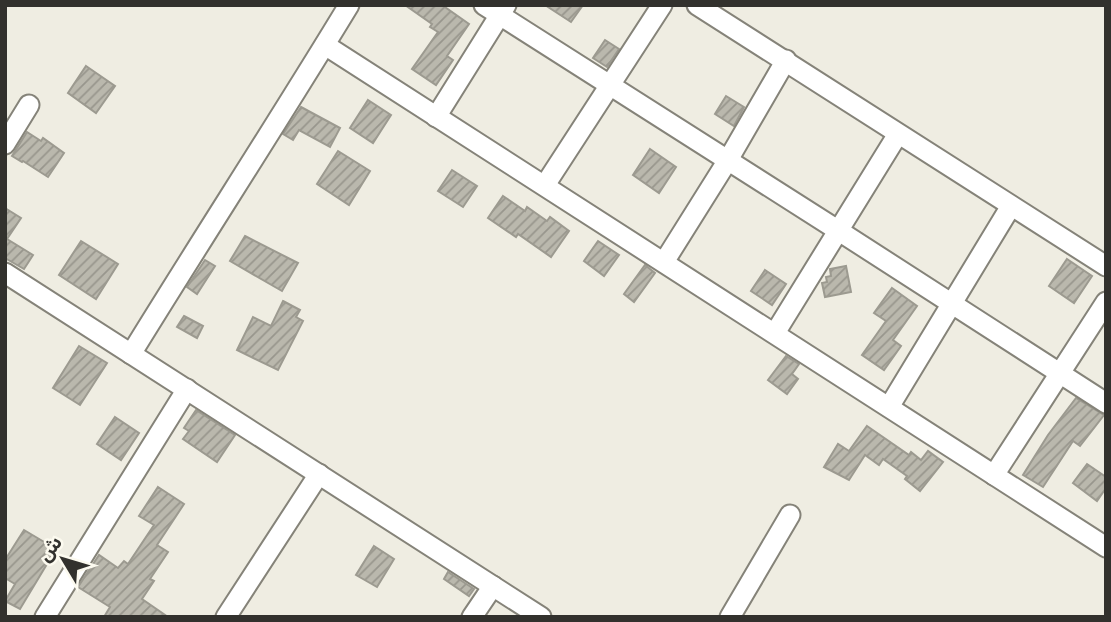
<svg xmlns="http://www.w3.org/2000/svg" width="1111" height="622" viewBox="0 0 1111 622" font-family="'Source Serif 4','Noto Sans Arabic',serif">
	<defs>
		<pattern id="building-hatch" width="6" height="6" patternUnits="userSpaceOnUse" patternTransform="scale(1.75)"><rect width="6" height="6" fill="#bab8ad"/><path d="M-1 1l2-2M0 6l6-6M5 7l2-2" fill="none" stroke="#98968d"/></pattern>
	</defs>
	<rect width="100%" height="100%" fill="#efede2"/>
	<g fill="url(#building-hatch)" stroke="#9c9a90" stroke-width="2">
		<path d="M405 5H442L469 24 447 56 453 60 436 85 412 69 438 32 430 27 432 24Z"/>
		<path d="M545 5H583L571 22Z"/>
		<path d="M605 40 619 49 607 67 593 58Z"/>
		<path d="M86 66 115 86 96 113 68 93Z"/>
		<path d="M726 96 744 107 734 126 715 114Z"/>
		<path d="M368 100 391 115 373 143 350 128Z"/>
		<path d="M301 107 340 128 330 147 299 130 293 140 283 134Z"/>
		<path d="M27 132 41 141 43 138 64 153 48 177 23 161 22 162 12 156Z"/>
		<path d="M650 149 676 167 659 193 633 175Z"/>
		<path d="M338 151 370 171 349 205 317 184Z"/>
		<path d="M452 170 477 186 463 207 438 191Z"/>
		<path d="M503 196 525 211 527 207 547 221 550 217 569 231 551 257 518 234 516 237 488 218Z"/>
		<path d="M5 208 21 218 7 239 33 255 24 269 5 258Z"/>
		<path d="M245 236 298 263 282 291 230 261Z"/>
		<path d="M81 241 118 264 96 299 59 275Z"/>
		<path d="M598 241 619 255 604 276 584 261Z"/>
		<path d="M1067 259 1092 276 1074 303 1049 286Z"/>
		<path d="M205 260 215 266 197 294 187 287Z"/>
		<path d="M645 265 655 273 634 302 624 294Z"/>
		<path d="M846 266 851 292 825 297 822 283 827 282 826 277 831 276 830 269Z"/>
		<path d="M765 270 786 284 772 305 751 291Z"/>
		<path d="M892 288 917 306 893 340 901 346 884 370 862 355 886 321 874 313Z"/>
		<path d="M283 301 300 310 296 317 303 321 278 370 237 350 253 317 271 326Z"/>
		<path d="M184 316 203 326 197 338 177 327Z"/>
		<path d="M79 346 107 363 80 405 53 388Z"/>
		<path d="M786 356 799 364 792 374 798 379 787 394 768 380Z"/>
		<path d="M1076 398 1104 415 1080 446 1073 441 1043 487 1023 475 1048 435Z"/>
		<path d="M196 410 235 435 217 462 183 439 189 431 184 428Z"/>
		<path d="M115 417 139 433 121 460 97 444Z"/>
		<path d="M867 426 909 455 911 452 921 460 928 451 943 462 920 491 905 479 907 476 883 459 879 465 865 455 849 480 824 467 838 444 849 451Z"/>
		<path d="M1087 464 1106 477V488L1097 501 1073 483Z"/>
		<path d="M158 487 184 504 157 545 168 552 150 579 154 581 142 599 168 617H104L110 607 78 587 99 555 118 568 124 561 128 564 154 525 139 516Z"/>
		<path d="M24 530 56 549 20 609 5 601 15 584 5 578V560Z"/>
		<path d="M374 546 394 559 377 587 356 575Z"/>
		<path d="M448 572 474 589 469 596 444 579Z"/>
	</g>
	<g fill="none" stroke-linecap="round" stroke-linejoin="round">
		<g stroke="#858379" stroke-width="23">
			<g id="street">
				<path d="M484 5 839 231 1106 403"/>
				<path d="M697 5 1106 266"/>
				<path d="M325 45 1106 547"/>
				<path d="M436 117 506 5"/>
				<path d="M5 144 29 105"/>
				<path d="M545 185 662 5"/>
				<path d="M664 262 728 160 786 60"/>
				<path d="M5 273 541 617"/>
				<path d="M775 333 898 134"/>
				<path d="M131 354C203 237 278 122 349 5"/>
				<path d="M889 407 1011 206"/>
				<path d="M994 475 1106 302"/>
				<path d="M45 617 187 389"/>
				<path d="M226 617 319 474"/>
				<path d="M472 617 493 586"/>
				<path d="M730 617 790 515"/>
			</g>
		</g>
		<use href="#street" stroke="#fff" stroke-width="19"/>
	</g>
	<rect width="1111" height="622" fill="none" stroke="#32312d" stroke-width="14"/>
	<g transform="translate(63 559) rotate(308)" stroke="#fcfaef" stroke-width="5" paint-order="stroke">
	<path d="M0-5L12 26L0 18L-12 26Z" fill="#32312d"/>
	<text y="-10" font-size="19" font-weight="bold" text-anchor="middle" fill="#32312d">ش</text>
	</g>
</svg>
